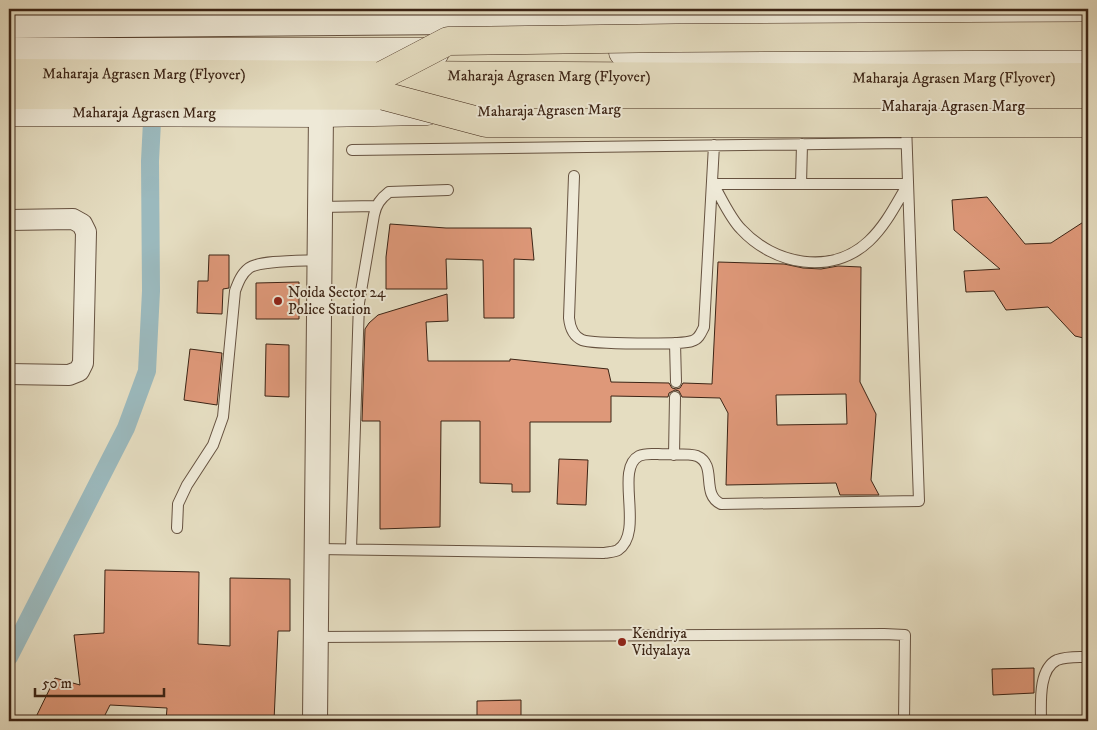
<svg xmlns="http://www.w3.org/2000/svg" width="1097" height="730" viewBox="0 0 1097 730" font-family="'IM FELL DW Pica',serif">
<rect width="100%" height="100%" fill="#e5ddc1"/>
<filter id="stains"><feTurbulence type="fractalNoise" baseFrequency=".004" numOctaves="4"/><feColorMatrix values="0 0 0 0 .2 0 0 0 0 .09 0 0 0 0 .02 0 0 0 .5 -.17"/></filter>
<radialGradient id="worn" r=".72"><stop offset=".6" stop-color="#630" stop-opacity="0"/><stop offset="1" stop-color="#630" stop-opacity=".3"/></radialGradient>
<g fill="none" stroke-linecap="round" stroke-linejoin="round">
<path stroke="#9bb9bd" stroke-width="18" d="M157,15L158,9
M9,657L126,428L147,371L151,291L150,161L153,102"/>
</g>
<path fill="#de9879" stroke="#3c2415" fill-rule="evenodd" d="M987,197L1025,244L1051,243L1088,219V339L1075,336L1048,307L1006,310L994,291L966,292L964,271L1000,269L954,230L952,200Z
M390,224L446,228H531L534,260L514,259V318H484L483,260L446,259L447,289H386V257Z
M209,255H229V288L223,289L222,314L197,313L198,281H208Z
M718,262L784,264L803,268L821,269L838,266L861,267L860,382L876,414L871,480L879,495H840L836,483L726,485L728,413L720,398L682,397L679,391L675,390L669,393L668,397L611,396V422H530V492H512V484L480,483V421H441L440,527L380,529V421H362L365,329L369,323L378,315L447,294L448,321L426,322L428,361H510V359L608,369L611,382L669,383L672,388L676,389L680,388L683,383L712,384ZM846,394L847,424L777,425L776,395Z
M299,282V319H256V283Z
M266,344L289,345V397L265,396Z
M190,349L222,353L217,405L184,400Z
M559,459L588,460L586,505L557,504Z
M105,570L199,572L198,644L230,646V578L290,579V631H278L274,721H166L167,708L110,705L102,721H34L55,678L80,685L74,635L104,633Z
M1034,668V693L993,695L992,669Z
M521,700V721H477V701Z"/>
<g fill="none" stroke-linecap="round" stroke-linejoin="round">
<g stroke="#665240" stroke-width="12">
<path id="service" d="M352,150L906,143
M574,176L569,318C570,328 573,336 582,340C593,344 681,345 692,341C699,339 701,333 704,327L714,145
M713,184C721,197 730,218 741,229C774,265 832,276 869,241C886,225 896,204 908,184
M713,184H908
M801,184L802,144
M320,207L376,206
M675,343L676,382
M674,455L675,397
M177,528L178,504L187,485L213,445L223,417L235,291C238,283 241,274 249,268C260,260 304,261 320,260
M317,549L604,553C608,552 615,552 618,550C645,532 614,469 639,456C645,453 652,454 658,454C668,455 688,453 697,456C718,465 700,494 721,504L919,501L906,124
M351,549L359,303L374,215C376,205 380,199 389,192L448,190
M316,637L884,634L905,635L904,721
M1041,721C1041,704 1038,669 1057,660C1067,656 1078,657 1088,657"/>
</g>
<g stroke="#665240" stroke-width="22">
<path id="minor" d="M9,220L73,219L82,224L86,232L83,363L79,371L69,375L9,374"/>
</g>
<g stroke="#665240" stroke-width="26">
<path id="tertiary" d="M9,26L876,18H1088
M315,721L321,113"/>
</g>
<g stroke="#3c2415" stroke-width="29">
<g id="secondary">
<path d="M9,52H435"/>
<path d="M623,52H1088"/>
<path id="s1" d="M9,112L321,113L427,111"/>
</g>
</g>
<g stroke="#3c2415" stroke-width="29">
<g id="primary">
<path id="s2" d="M9,73L935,78L1088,77"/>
<path d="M9,95L1088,97"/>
</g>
</g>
<use href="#service" stroke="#eee9d7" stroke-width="10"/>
<use href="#minor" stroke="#eee9d7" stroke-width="20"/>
<use href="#tertiary" stroke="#eee9d7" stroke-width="24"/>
<use href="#secondary" stroke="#eee9d7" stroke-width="28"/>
<use href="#primary" stroke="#e5ddc1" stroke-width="28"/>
<g stroke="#3c2415" stroke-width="29" stroke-linecap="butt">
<path id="primary-bridge" d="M383,75L448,41L676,38L1088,36
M384,96L486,123H1088"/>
</g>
<use href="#primary-bridge" stroke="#e5ddc1" stroke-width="28"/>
</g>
<g fill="#8f2418" stroke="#eee9d7" stroke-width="2">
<circle cx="278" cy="301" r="5"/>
<circle cx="622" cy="642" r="5"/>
</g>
<g text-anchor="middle" stroke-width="4" stroke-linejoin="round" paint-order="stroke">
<g font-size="15" fill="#3c2415" stroke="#eee9d7">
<text dy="5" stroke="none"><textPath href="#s2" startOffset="135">Maharaja Agrasen Marg (Flyover)</textPath></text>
<text dy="5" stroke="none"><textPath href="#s2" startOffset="540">Maharaja Agrasen Marg (Flyover)</textPath></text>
<text dy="5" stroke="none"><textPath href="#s2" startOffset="945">Maharaja Agrasen Marg (Flyover)</textPath></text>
<text x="953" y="111">Maharaja Agrasen Marg</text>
<text transform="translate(549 110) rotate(-1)" y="5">Maharaja Agrasen Marg</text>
<text dy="5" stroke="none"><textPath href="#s1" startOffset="135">Maharaja Agrasen Marg</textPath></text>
</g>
<g font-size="15" fill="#3c2415" stroke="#eee9d7" text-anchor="start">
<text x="288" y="297">Noida Sector 24<tspan x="288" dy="17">Police Station</tspan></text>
<text x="632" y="638">Kendriya<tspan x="632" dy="17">Vidyalaya</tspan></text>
</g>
</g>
<rect width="1097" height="730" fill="none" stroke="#e5ddc1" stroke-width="30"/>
<rect x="10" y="10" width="1077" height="710" fill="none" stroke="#3c2415" stroke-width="2.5"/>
<rect x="15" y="15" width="1067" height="700" fill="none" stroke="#3c2415"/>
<path d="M35 688v8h129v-8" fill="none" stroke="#3c2415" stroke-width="2.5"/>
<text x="42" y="688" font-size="15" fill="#3c2415" stroke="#eee9d7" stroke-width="4" paint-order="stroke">50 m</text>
<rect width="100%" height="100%" filter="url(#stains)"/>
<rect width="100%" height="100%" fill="url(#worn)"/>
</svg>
